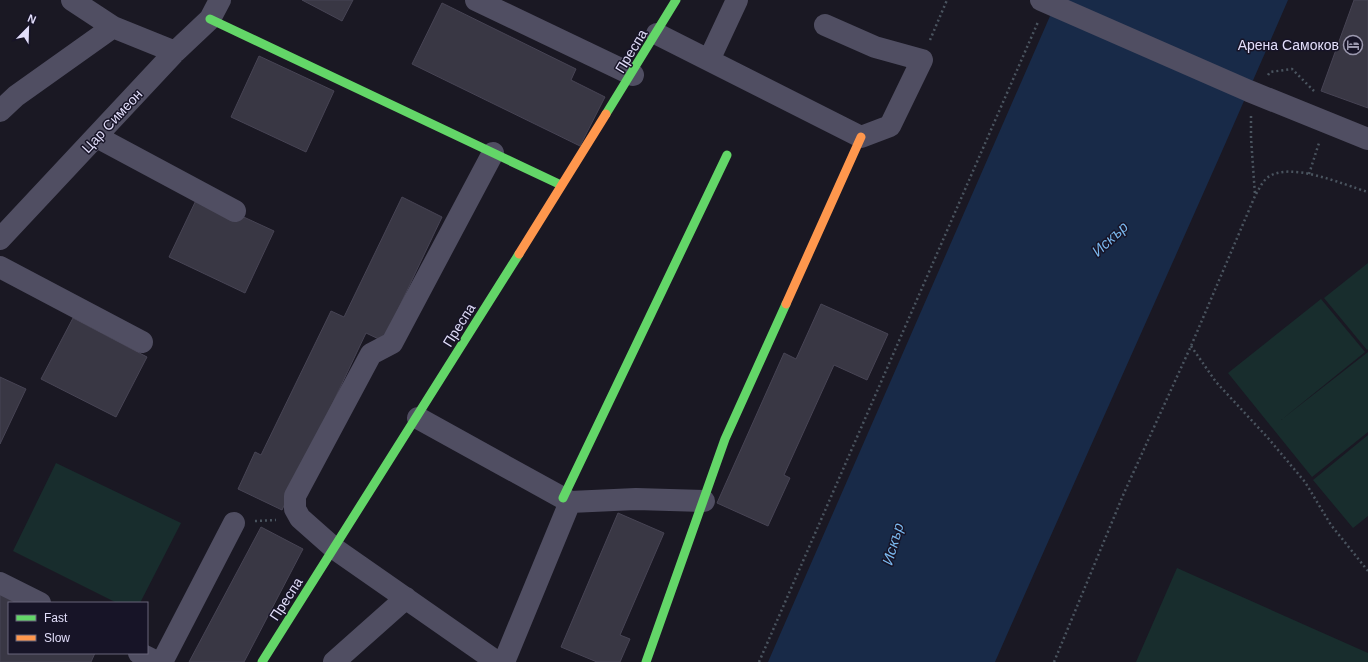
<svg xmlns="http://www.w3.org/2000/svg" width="1368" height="662" viewBox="0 0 1368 662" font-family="Arial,sans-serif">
<rect width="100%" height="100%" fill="#1a1823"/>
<path fill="#182d2d" d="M1368,263V349L1367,350L1324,298Z
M1321,299L1365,352L1281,420L1368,352V432L1312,477L1228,373Z
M1368,435V516L1353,528L1313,480Z
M56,463L181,523L140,603H117L13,551Z
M1177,568L1368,653V662H1136Z"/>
<path fill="#182a48" d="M1057,0H1288C1192,222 1092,441 995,662H768Z"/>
<path fill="#393744" stroke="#474454" d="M302,0H353L342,21Z
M1354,0H1368V108L1321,91Z
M442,3L576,69L571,80L605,97L580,146L412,64Z
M259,56L334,91L306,152L231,117Z
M198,196L274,231L245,293L169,257Z
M402,197L442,217L383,341L366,333L282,510L238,489L255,452L261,455L331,311L344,317Z
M821,304L888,334L867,380L834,365L784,475L790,478L768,526L717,503L784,353L796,359Z
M73,318L147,357L116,417L41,379Z
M0,377L26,389L0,444Z
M618,513L664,533L620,635L630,639L620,662H597L561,647Z
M261,527L303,549L244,662H189Z
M0,590L26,603H9V653H95L91,662H0Z"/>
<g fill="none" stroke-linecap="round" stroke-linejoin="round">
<path stroke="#4a545f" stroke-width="2.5" stroke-dasharray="2 3" stroke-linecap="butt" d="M930,40L947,0
M1268,75L1270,72L1292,69L1314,91
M1251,116V138L1255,195
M1309,174L1319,143
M1191,346L1216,382L1268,438L1305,482L1331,525L1368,571
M255,521L276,520
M759,662L1038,22
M1054,662L1124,493L1191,346L1255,196C1258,191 1262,182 1267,178C1289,160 1344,185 1368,192"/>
<path stroke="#504e62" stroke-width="22" d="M72,0L113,27L175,52
M476,0L633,75
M1041,0L1249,91L1368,139
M657,34L861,137L890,126L922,60L875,47L825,25
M709,60L737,0
M0,111L16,96L113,27
M97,137L235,211
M493,153L392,343L371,354L295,496V509L300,518L335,549L497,662
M0,239L175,52L210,19L220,0
M0,267L142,342
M418,418L570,502L636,499L704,501
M0,583L40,603
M139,653L157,662
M162,662L234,523
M334,662L406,598
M504,662L570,502"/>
<path stroke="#63d668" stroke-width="9" d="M210,19L561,185
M606,114L676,0
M563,498L727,155
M262,662L519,254
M646,662L725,439L786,304"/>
<path stroke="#ff974d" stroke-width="9" d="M519,254L606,114
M786,304L861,137"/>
</g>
<defs>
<g id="hotel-ring" transform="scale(1)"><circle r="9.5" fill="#171427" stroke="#9c99af" stroke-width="1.5"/><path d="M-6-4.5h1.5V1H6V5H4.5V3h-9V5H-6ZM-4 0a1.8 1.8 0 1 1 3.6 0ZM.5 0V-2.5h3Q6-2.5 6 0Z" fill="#9c99af"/></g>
</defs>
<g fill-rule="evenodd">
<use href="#hotel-ring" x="1353" y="45"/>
</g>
<g text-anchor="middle" stroke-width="3" stroke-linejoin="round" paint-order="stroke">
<g font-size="14" fill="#e2defa" stroke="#171427" text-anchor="end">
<text x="1339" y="50">Арена Самоков</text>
</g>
<g font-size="14" fill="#e2defa" stroke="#171427">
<text transform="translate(631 51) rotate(-59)" y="5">Преспа</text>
<text transform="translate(112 121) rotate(-47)" y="5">Цар Симеон</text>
<text transform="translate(459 325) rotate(-58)" y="5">Преспа</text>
<text transform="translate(286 599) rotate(-57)" y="5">Преспа</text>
</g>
<g font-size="15" font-style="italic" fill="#7ab7ed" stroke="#171427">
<text transform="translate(1110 239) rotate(-43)" y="5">Искър</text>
<text transform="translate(893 544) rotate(-74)" y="5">Искър</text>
</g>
</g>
<rect x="8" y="602" width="140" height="52" fill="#171427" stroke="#68657b"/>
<rect x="16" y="615" width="20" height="6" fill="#63d668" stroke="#68657b"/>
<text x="44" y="622" font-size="12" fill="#e2defa">Fast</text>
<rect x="16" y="635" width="20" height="6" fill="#ff974d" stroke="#68657b"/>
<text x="44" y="642" font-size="12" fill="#e2defa">Slow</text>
<g transform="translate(28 28) rotate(23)" stroke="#171427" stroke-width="3" paint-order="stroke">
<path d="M0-3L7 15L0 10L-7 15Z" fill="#e2defa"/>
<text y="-6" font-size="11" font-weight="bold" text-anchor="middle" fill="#e2defa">N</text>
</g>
</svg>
